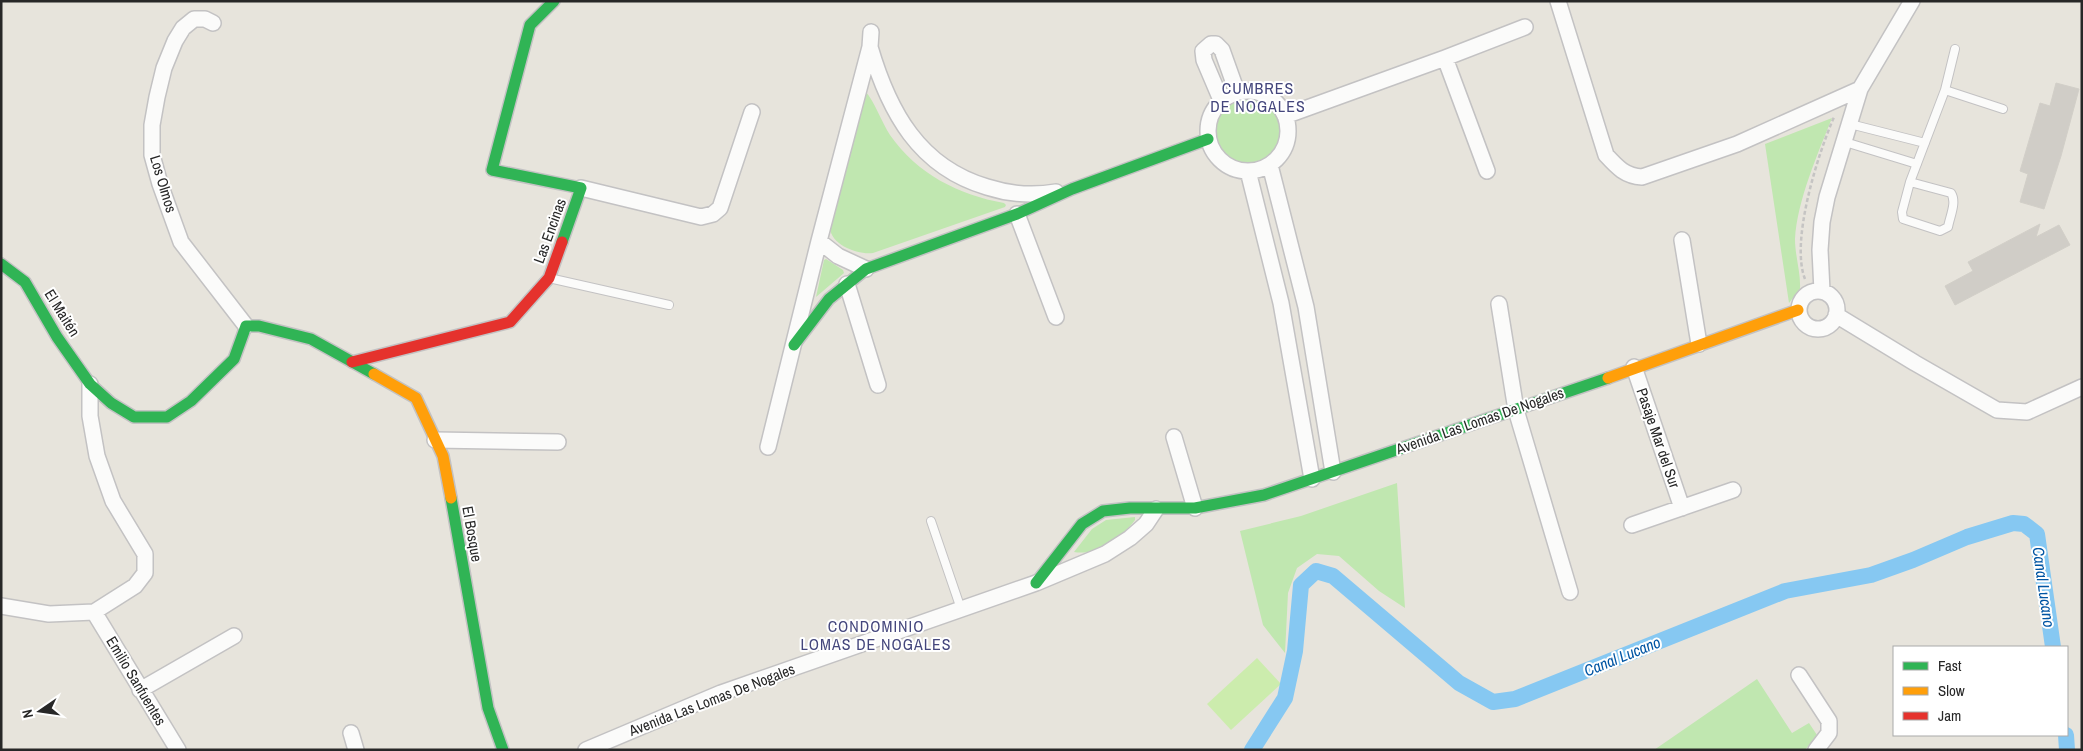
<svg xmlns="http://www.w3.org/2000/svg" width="2083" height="751" viewBox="0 0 2083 751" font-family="'Archivo Narrow',sans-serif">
<rect width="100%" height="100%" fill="#e7e4dc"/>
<path fill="#c0e7b0" d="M865,91C874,100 882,123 890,135C917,174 959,195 1004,203L1006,205L1005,207L873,253C858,255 831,245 830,228Z
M1214 131a33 33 0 1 1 66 0a33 33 0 1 1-66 0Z
M1832,118C1818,153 1797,201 1795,239C1795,256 1801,273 1800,289L1789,303L1765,144Z
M826,259L843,270L844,273L816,297L824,260Z
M1397,483L1405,608L1379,591L1339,556L1317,554L1297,568L1288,593L1285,653L1263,625L1240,531L1301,516Z
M1135,517V520C1122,538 1097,556 1074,552L1092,529L1106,520Z
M1757,679L1792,733L1809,723L1817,735L1805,750H1654Z"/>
<path fill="#ccecad" d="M1257,658L1281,684L1231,730L1207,704Z"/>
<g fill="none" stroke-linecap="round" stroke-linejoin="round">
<path stroke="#86c8f2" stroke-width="16" d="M2066,735L2067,750
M1252,750L1285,698L1295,651L1301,585L1316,571L1333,576L1459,683L1493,702L1515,699L1785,591L1871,575L1913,560L1967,537L2013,523L2024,524L2037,534L2053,647"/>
</g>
<path fill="#d0cdc7" stroke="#d2cfc8" d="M2056,83L2079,89L2061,156L2044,209L2020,202L2028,174L2020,171L2040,103L2050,106Z
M2040,224L2036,237L2059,225L2070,245L1955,305L1945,286L1973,271L1968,262Z"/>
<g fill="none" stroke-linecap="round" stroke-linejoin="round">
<g stroke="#c3c2c3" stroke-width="10">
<path id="lane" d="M1945,90L2003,109
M1850,124L1925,143
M1845,142L1917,164
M1910,182L1951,193C1957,202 1950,216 1948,227L1940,231L1903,219L1902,212Z
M1910,182L1945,90L1955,49
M549,278L669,305
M931,521L961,609"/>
</g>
<g stroke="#c3c2c3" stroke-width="18">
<path id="street" d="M1558,1L1606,155C1617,167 1625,176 1642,177L1737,144L1860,89
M213,23L205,19H194L183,28L175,41L164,68L157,97L152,125V155L160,184L181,242L246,326
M870,47C889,112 919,167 987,187C1009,194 1033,196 1056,192
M1445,58L1487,171
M1208 131a40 40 0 1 1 80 0a40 40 0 1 1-80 0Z
M1221,100L1204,60L1203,51L1211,44H1216L1222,50L1237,92
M1285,116L1445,58L1525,27
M1270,165L1306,307L1333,472
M1248,171L1281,303L1312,479
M581,188L701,217L713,214L720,208L752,112
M1017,214L1056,317
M1682,240L1699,344
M819,241L838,256L866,269
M847,284L878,385
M1799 310a19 19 0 1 1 38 0a19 19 0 1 1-38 0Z
M1822,291L1820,250L1822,222L1827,197L1860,89L1912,1
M1499,304L1516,410L1570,592
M1836,315L1915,363L1997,410L2027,412L2082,387
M1634,367L1682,508
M1174,437L1195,508
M435,440L558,442
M768,447L819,241L870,47L871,32
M1632,525L1733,490
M1,606L49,614L94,612L135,586L145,573V554L113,501L97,456L90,416V384
M94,612L178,750
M1799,675L1829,721V733L1816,750
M140,690L234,636
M351,733L356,750
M586,750L721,693L1036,583L1105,554L1130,538L1146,524L1156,509"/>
</g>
<g stroke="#c3c2c3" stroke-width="14">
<path id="fast" d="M554,1L530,25L492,170L581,188L562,242
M1,264L25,282L57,337L90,384L111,403L134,417H167L191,401L234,359L246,326H259L311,339L374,374
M794,345L829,299L866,269L1017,214L1072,189L1208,139
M451,498L488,708L503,750
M1036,583L1082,524L1103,511L1130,508H1195L1264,495L1608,378"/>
</g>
<g stroke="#c3c2c3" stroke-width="14">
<path id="slow" d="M374,374L416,398L443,456L451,498
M1608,378L1798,310"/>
</g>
<g stroke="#c3c2c3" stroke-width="14">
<path id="jam" d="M352,362L510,322L549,278L562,242"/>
</g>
<path stroke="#c5c4c3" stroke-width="2.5" stroke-dasharray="4 2.5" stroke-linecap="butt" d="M1805,279C1790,241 1818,154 1834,117"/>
<use href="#lane" stroke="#fbfbfa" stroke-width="8"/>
<use href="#street" stroke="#fbfbfa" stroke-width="15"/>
<use href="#fast" stroke="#30b455" stroke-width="11"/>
<use href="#slow" stroke="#ff9f0a" stroke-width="11"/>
<use href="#jam" stroke="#e5322d" stroke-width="11"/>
</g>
<g text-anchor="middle" stroke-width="4" stroke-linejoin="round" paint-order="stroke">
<g font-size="15" fill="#272727" stroke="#fff">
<text transform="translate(163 184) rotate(73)" y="5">Los Olmos</text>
<text transform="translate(550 231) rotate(-70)" y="5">Las Encinas</text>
<text transform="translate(62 313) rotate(58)" y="5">El Maitén</text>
<text transform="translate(1480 421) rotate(-19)" y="5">Avenida Las Lomas De Nogales</text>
<text transform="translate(1658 438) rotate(71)" y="5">Pasaje Mar del Sur</text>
<text transform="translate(472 534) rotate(80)" y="5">El Bosque</text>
<text transform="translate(136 681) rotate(59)" y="5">Emilio Sanfuentes</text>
<text transform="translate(712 700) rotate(-21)" y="5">Avenida Las Lomas De Nogales</text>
</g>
<g font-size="16" letter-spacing="1" fill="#44467c" stroke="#fff">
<text x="1258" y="94">CUMBRES<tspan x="1258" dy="18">DE NOGALES</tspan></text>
<text x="876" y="632">CONDOMINIO<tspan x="876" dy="18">LOMAS DE NOGALES</tspan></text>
</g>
<g font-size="16" font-style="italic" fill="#0055a3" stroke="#fff">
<text transform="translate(2044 587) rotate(82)" y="6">Canal Lucano</text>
<text transform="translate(1622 656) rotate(-22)" y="6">Canal Lucano</text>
</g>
</g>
<rect width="2083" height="751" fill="none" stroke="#272727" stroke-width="5"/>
<rect x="1893" y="646" width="175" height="90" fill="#ffffff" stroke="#a9a9a9"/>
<rect x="1903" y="662" width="25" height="8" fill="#30b455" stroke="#a9a9a9"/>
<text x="1938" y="671" font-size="15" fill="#272727">Fast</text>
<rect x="1903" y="687" width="25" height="8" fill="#ff9f0a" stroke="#a9a9a9"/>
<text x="1938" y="696" font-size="15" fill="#272727">Slow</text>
<rect x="1903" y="712" width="25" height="8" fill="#e5322d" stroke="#a9a9a9"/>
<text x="1938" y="721" font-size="15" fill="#272727">Jam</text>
<g transform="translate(40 711) rotate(257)" stroke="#ffffff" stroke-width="4" paint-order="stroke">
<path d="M0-4L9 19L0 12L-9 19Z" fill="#272727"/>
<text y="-8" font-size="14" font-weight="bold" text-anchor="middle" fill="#272727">N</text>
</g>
</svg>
